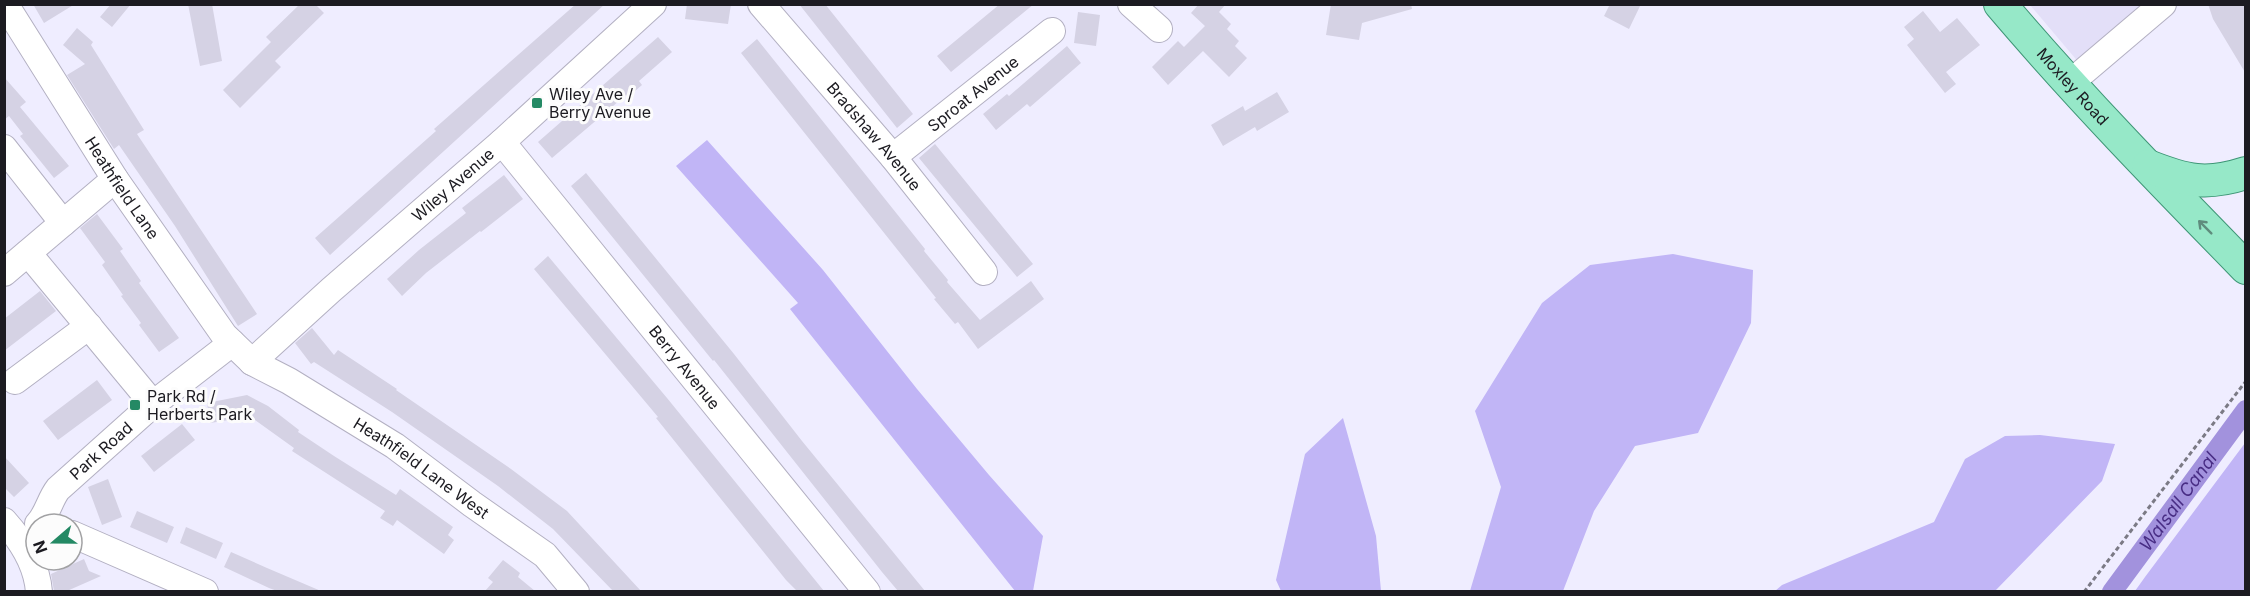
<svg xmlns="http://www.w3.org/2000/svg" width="2250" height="596" viewBox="0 0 2250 596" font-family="Inter,sans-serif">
<rect width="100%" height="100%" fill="#efedff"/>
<path fill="#e3dff8" d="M2030,5H2148L2080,64Z"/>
<path fill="#c1b5f6" d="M707,140L823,270L917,389L989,475L1043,536L1033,591H1015L790,309L798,303L676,166Z
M1673,254L1753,270L1751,323L1698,433L1635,446L1594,511L1563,591H1470L1501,487L1475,411L1542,303L1590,265Z
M1343,418L1376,536L1381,591H1281L1276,580L1305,454Z
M2040,435L2115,444L2102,481L1995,591H1775L1782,585L1934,522L1965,459L2005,436Z
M2245,443V591H2135L2145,577Z"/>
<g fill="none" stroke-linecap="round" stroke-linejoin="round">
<path stroke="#a292dd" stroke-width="20" id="s1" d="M2112,592L2246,410"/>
</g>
<path fill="#d5d2e4" d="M33,4H75L44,23Z
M111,4H131L112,27L100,17Z
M188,4H212L222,61L200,66Z
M300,4H315L324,13L275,61L281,67L240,108L223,90L271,42L266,37Z
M576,4H605L330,255L315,238L436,131L434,129Z
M687,4H731L728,24L685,19Z
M799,4H825L913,114L897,128Z
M1000,4H1034L951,72L937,56Z
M1199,4H1226L1219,12L1231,24L1227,29L1239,41L1235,46L1247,58L1229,77L1203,51L1168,85L1152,67L1178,41L1184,47L1205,26L1191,13Z
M1331,4H1411L1412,9L1362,23L1359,40L1326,35Z
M1610,4H1641L1629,29L1604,16Z
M2208,4H2246V74L2213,19Z
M1923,11L1940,32L1957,18L1980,45L1946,72L1956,84L1945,93L1907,45L1914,39L1904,27Z
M1078,12L1100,15L1096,46L1074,43Z
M77,28L93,42L91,45L144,130L137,134L257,314L238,326L175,226L119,145L114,149L67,75L85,64L63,45Z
M658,37L672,52L639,81L642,85L628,97L626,95L552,158L538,142Z
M757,39L925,249L924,251L948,280L947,282L980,320L1031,281L1044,299L978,349L958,322L955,324L934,299L936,298L912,268L741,53Z
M1067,46L1081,63L1030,107L1027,104L996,130L983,114L1007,94L1009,96Z
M4,77L26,102L20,107L69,166L54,178L20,136L23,134L9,116L4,120Z
M1277,92L1289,112L1257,131L1255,127L1223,146L1211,125L1243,106L1245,111Z
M935,144L1033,264L1017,277L919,158Z
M586,173L734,354L802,441L925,591H898L882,572L714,360L713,361L571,186Z
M504,175L523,199L481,232L480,231L426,273L402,296L387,279L419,250L466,213L462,208Z
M97,214L123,249L120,251L141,281L139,283L179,338L159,352L139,325L141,323L121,296L123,295L102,265L105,262L80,228Z
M548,256L667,398L824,591H797L786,580L656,418L658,417L534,269Z
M40,291L56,311L4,351V319Z
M312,328L334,355L338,350L397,389L396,390L511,469L567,511L641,591H613L553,529L498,486L392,412L314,362L311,364L295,343Z
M97,380L112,400L58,440L43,421Z
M247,395L268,406L299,430L298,432L334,456L396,495L400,489L453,527L448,535L454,540L444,554L397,520L393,526L380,518L385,511L292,451L294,448L255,420L248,417L210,423L207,403Z
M182,424L195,440L154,472L141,456Z
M4,456L29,483L14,497L4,487Z
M108,479L122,517L102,525L88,487Z
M137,511L174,527L167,543L130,527Z
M186,527L223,543L216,559L180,543Z
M231,552L267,568L321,591H277L269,588L224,567Z
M84,559L89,571L101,576L67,591H54L51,574Z
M503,560L520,573L518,577L535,591H485L493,582L488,578Z"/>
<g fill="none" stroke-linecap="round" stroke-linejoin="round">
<g stroke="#b3b0c2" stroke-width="28">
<g id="minor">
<path id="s2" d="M5,4L115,179L224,335L252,362L289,381L395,446L472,504L545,555L576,592"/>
<path id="s3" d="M761,4L893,157L984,272"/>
<path d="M1131,4L1159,29"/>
<path d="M2070,83L2163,4"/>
<path id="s4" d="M502,142L867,592"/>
<path d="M4,148L63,223"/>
<path id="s5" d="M893,157L1052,31"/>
<path d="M28,253L153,404"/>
<path d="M4,273L115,179"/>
<path id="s6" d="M252,362L331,290L502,142L653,4"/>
<path d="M15,381L89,326"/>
<path d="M4,521C22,541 37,564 39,592"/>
<path id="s7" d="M38,524C47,515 50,499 58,489L153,404L232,343"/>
<path d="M72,534L205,592"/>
</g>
</g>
<g stroke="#3e9676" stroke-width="34">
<g id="major">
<path id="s8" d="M2000,4C2078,96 2162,182 2246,268"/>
<path d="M2148,166C2186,181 2206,186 2246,173"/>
</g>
</g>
<path stroke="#7b7a85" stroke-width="3" stroke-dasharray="4.5 3" stroke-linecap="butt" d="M2084,592L2246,381"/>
<use href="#minor" stroke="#fff" stroke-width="26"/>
<use href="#major" stroke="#96e8c8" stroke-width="32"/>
</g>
<defs><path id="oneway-shaft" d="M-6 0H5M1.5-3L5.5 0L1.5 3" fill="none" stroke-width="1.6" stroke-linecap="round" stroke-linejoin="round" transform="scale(1.5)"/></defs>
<use stroke="#5f8c7d" href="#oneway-shaft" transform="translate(2205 227) rotate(-135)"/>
<g fill="#248964" stroke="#fcfcfc" stroke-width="2">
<rect x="531" y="97" width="12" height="12" rx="3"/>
<rect x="129" y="399" width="12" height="12" rx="3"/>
</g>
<g text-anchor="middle" stroke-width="6" stroke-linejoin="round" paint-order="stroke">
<g font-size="16" fill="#1c1b21" stroke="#fcfcfc">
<text dy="6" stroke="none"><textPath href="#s8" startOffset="110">Moxley Road</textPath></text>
<text dy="6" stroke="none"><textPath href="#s5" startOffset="102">Sproat Avenue</textPath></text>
<text dy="6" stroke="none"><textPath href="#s3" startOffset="174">Bradshaw Avenue</textPath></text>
<text dy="6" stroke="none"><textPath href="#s6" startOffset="268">Wiley Avenue</textPath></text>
<text dy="6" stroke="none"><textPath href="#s2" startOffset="218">Heathfield Lane</textPath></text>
<text dy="6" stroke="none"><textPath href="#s4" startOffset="290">Berry Avenue</textPath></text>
<text dy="6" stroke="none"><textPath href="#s7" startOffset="98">Park Road</textPath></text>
<text dy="6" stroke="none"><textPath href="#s2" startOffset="636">Heathfield Lane West</textPath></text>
</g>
<g font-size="16" fill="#1c1b21" stroke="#fcfcfc" text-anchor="start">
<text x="549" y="100">Wiley Ave /<tspan x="549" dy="18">Berry Avenue</tspan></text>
<text x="147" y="402">Park Rd /<tspan x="147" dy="18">Herberts Park</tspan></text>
</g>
<g font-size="18" font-style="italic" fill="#482d84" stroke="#fcfcfc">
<text dy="6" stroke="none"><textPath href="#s1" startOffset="112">Walsall Canal</textPath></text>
</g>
</g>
<rect width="2250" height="596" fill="none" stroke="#1c1b21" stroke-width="12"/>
<g transform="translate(54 542) rotate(250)"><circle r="28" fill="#fcfcfc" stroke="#a2a2a4" stroke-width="1.5"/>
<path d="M0-4.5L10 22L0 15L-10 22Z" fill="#248964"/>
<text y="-9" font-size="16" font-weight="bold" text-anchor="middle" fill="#1c1b21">N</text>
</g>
</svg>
